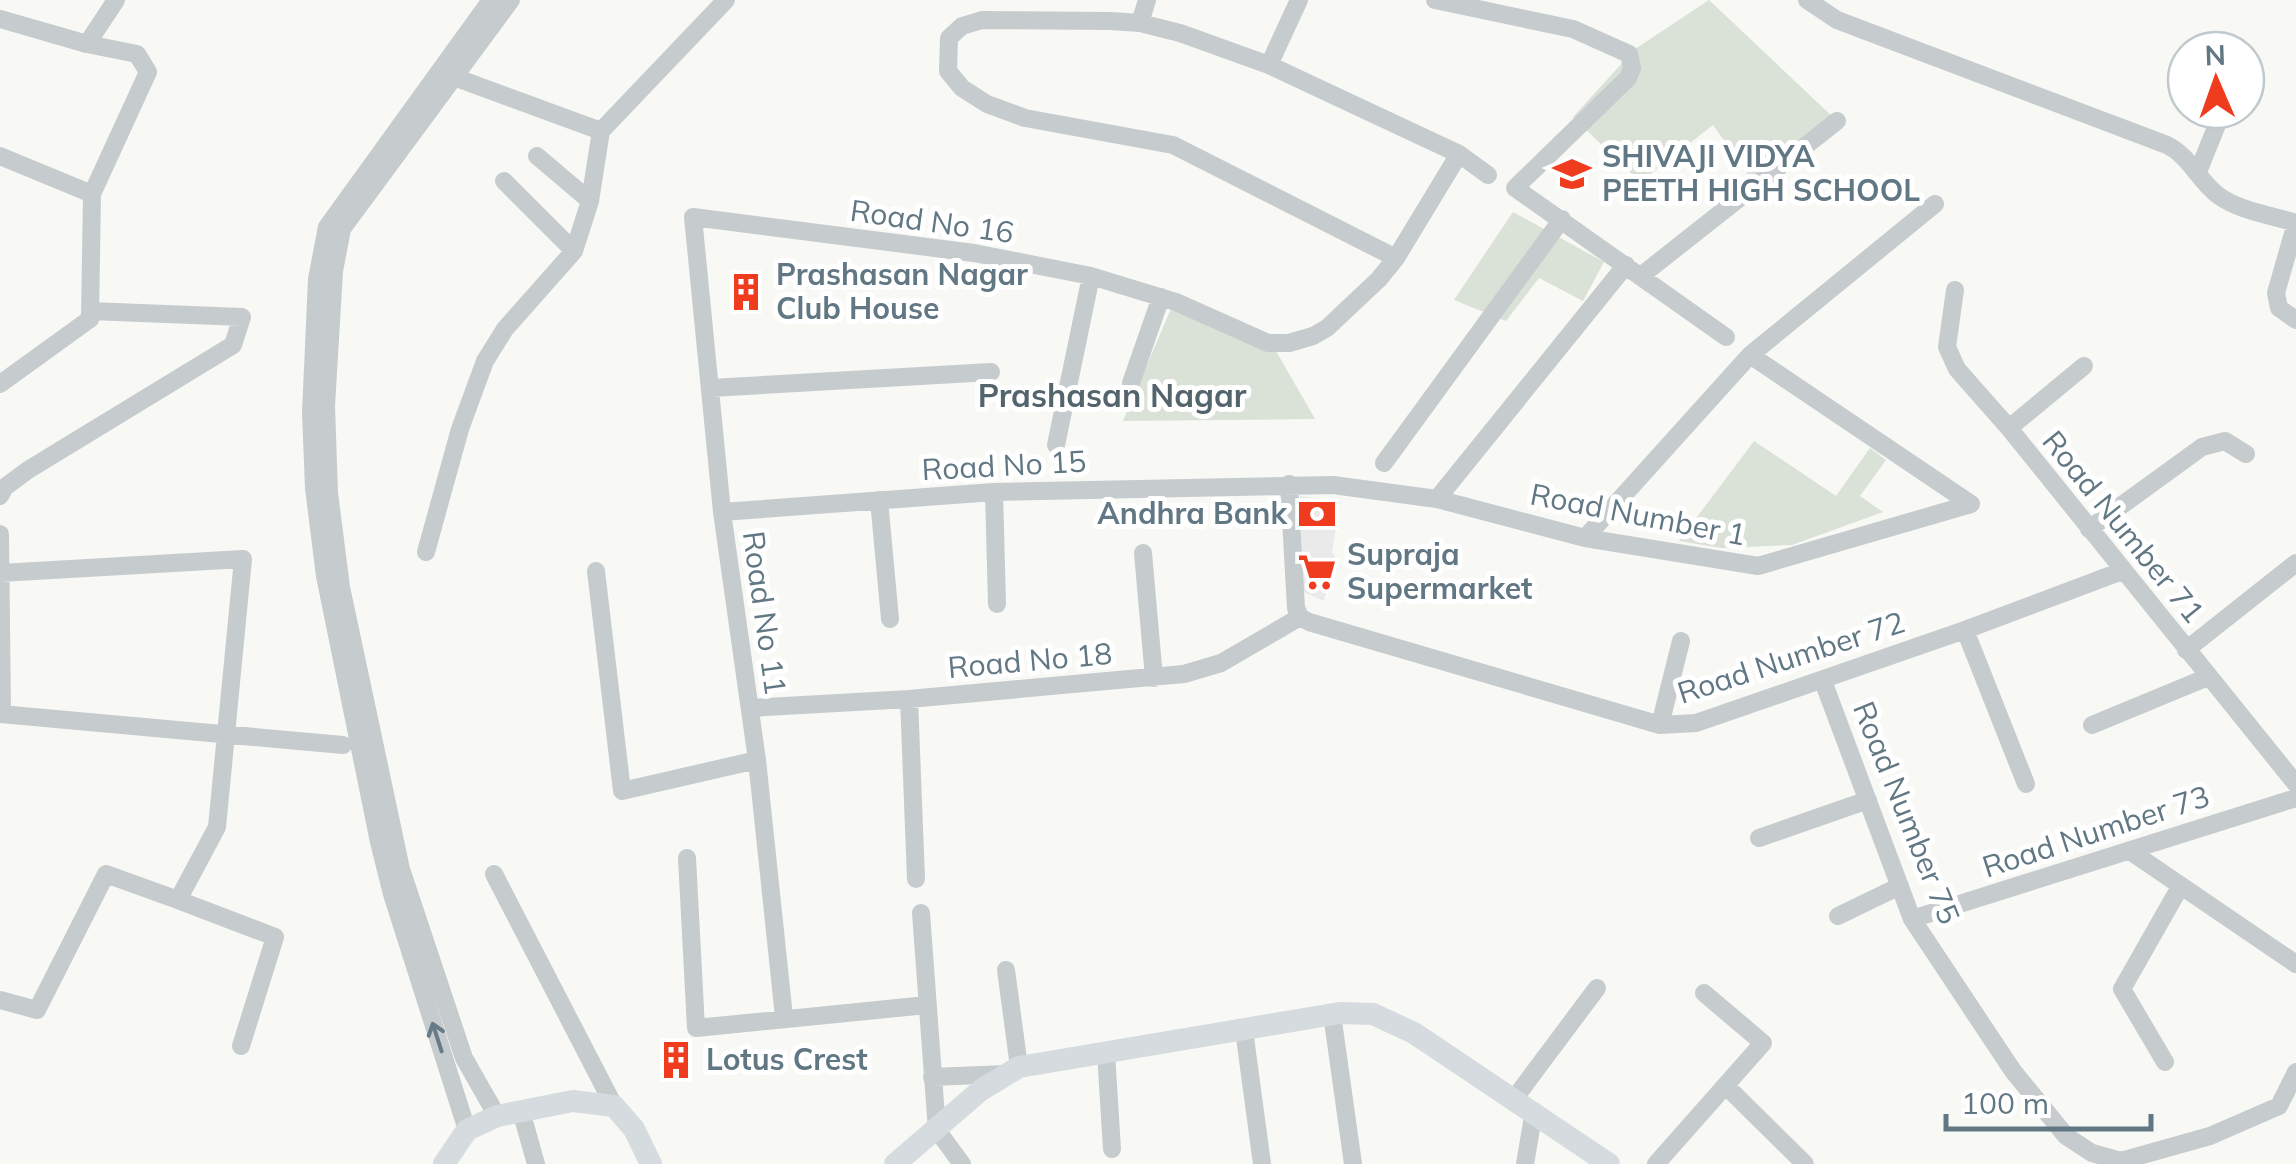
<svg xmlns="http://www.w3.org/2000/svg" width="2296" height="1164" viewBox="0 0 2296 1164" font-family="Mulish,sans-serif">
<rect width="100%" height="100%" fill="#f8f8f5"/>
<path fill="#e9eae9" d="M1300,496L1340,501L1332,553L1335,556L1324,601L1303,592Z"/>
<path fill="#dae1d6" d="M1709,0L1835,119L1755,184L1713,125L1640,182L1573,117L1635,49Z
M1513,212L1604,262L1583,301L1539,278L1506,321L1454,300Z
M1176,297L1268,337L1315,419L1123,421Z
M1754,441L1836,496L1870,448L1886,460L1860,496L1883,512L1792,545L1721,548L1679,541Z"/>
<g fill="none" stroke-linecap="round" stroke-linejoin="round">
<path stroke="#c6cbce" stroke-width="18" d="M1435,0L1573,29L1629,54L1632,68L1628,78L1515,188L1726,337
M1807,0L1837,20L2167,145C2191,157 2198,181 2219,196C2240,211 2271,215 2296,223
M0,19L87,44L137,54L148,72L92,194L90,319L0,384
M1140,23L1147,0
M87,44L116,0
M1269,65L1299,0
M601,131L726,0
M0,156L92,194
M537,156L590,201
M2198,172L2223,110
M504,181L574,251
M2296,223L2276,293L2279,308L2296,320
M1396,258L1173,145L1025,118L987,104L962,88L948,71L949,38L962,26L982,20L1110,21L1140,23L1180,33L1269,65L1459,154L1488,175
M1642,275L1837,121
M1955,290L1947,347L1957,369L2009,428L2296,784
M1750,355L1971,504
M1131,383L1161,297
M711,388L991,372
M2009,428L2084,366
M1056,445L1091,276
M1384,463L1562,219
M1289,484L1296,608L1300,617
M994,492L997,604
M0,496L5,487L28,470L233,345L242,317L90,311
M1437,499L1626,265
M879,500L890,619
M722,512L994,492L1333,485L1437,499L1585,538L1758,566L1971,504
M2089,529L2202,447L2225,441L2246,454
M0,534L2,714
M1585,538L1750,355L1935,204
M426,552L460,429L485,361L505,329L574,251L590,201L601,131L443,73
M1143,553L1154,678
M596,571L622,791L757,760
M0,573L243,559L217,827L178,900L275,937L241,1046
M1300,617L1309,622L1660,725L1696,723L1965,630L2122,571
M1965,630L2026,784
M2186,650L2296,563
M1823,681L1912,919L2013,1071L2066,1136L2092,1153L2121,1161L2210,1136L2279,1106L2296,1072
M909,699L916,879
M750,708L909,699L1184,674L1221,663L1300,617
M0,714L343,745
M1660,725L1681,641
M2092,725L2208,677
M1759,838L1868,800
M2130,851L2296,964
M687,858L696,1028L927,1005
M494,874L614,1106
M921,913L937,1130L962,1164
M1838,916L1900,886
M1912,919L2296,798
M1006,970L1019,1067
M0,1000L37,1010L106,874L178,900
M1332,1014L1353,1164
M784,1017L757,760L722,512L693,217L974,253L1091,276L1176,302L1268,343H1289L1313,336L1327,328L1379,279L1396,258L1459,154
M1244,1030L1262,1164
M1106,1053L1112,1149
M2165,1062L2122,989L2180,887
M932,1077L1007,1074
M1726,1086L1805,1164
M1514,1099L1597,988
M521,1111L536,1164
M497,1116L464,1058L401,869L341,587L329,493L326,406L334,271L342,229L511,0
M467,1130L392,894L379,842L325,576L314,488L311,413L317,279L327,227L491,0
M1525,1164L1534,1111
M1656,1164L1763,1043L1704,993"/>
<path stroke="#d5dbde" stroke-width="22" d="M444,1164L467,1130L497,1116L573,1101L614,1106L634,1129L651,1164
M895,1164L981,1090L1019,1067L1340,1013L1373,1014L1414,1033L1609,1164"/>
</g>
<defs><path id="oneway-shaft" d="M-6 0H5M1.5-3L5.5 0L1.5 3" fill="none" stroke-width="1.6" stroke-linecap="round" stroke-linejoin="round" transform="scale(2.5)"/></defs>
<use stroke="#667b87" href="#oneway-shaft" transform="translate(437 1037) rotate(-108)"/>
<defs>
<g id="university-bare" transform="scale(3)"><path d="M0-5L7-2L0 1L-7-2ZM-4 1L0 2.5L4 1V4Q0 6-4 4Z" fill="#ef3b1e" stroke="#fff" stroke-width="2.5" paint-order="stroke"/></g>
<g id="building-bare" transform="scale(3)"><path d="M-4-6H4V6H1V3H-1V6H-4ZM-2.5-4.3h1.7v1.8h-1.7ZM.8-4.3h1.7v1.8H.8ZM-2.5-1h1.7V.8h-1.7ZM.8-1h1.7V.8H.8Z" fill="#ef3b1e" stroke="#fff" stroke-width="2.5" paint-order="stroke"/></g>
<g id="bank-bare" transform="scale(3)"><path d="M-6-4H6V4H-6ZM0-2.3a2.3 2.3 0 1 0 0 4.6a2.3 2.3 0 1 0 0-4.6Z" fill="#ef3b1e" stroke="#fff" stroke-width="2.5" paint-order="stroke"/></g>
<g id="supermarket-bare" transform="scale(3)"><path d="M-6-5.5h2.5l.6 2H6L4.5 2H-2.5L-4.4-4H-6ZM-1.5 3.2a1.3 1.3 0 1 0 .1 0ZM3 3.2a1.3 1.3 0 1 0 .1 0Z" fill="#ef3b1e" stroke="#fff" stroke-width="2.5" paint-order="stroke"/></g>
</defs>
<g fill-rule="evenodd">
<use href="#university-bare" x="1572" y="174"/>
<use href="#building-bare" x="746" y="292"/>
<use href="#bank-bare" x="1317" y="514"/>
<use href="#supermarket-bare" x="1317" y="572"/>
<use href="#building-bare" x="676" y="1060"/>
</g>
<g text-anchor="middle" stroke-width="10" stroke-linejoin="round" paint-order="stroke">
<g font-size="30" font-weight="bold" fill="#617783" stroke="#fff" text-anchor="start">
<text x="1602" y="167">SHIVAJI VIDYA<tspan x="1602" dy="34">PEETH HIGH SCHOOL</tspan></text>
<text x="776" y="285">Prashasan Nagar<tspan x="776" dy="34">Club House</tspan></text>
<text x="1287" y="524" text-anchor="end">Andhra Bank</text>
<text x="1347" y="565">Supraja<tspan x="1347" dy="34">Supermarket</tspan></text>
<text x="706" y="1070">Lotus Crest</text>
</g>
<g font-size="30" fill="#617783" stroke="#fff">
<text transform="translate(932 222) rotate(8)" y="10">Road No 16</text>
<text transform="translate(1004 466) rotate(-3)" y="10">Road No 15</text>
<text transform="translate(1638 515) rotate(11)" y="10">Road Number 1</text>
<text transform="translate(2123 527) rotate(51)" y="10">Road Number 71</text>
<text transform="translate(764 613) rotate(82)" y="10">Road No 11</text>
<text transform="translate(1791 658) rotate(-18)" y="10">Road Number 72</text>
<text transform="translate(1030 661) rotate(-5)" y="10">Road No 18</text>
<text transform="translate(1906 813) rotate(68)" y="10">Road Number 75</text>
<text transform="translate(2096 832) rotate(-18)" y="10">Road Number 73</text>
</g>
<g font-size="32" font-weight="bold" fill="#54646d" stroke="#fff">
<text x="1112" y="407">Prashasan Nagar</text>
</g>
</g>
<g transform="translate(2216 80) rotate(358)"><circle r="48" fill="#ffffff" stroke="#c0c9cd" stroke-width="2.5"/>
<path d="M0-8L18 38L0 25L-18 38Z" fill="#ef3b1e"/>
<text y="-15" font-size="28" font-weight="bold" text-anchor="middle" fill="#617783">N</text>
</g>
<path d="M1946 1114v15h205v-15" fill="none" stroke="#617783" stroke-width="5"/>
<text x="1961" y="1114" font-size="30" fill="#617783" stroke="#ffffff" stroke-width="8" paint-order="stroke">100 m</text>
</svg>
